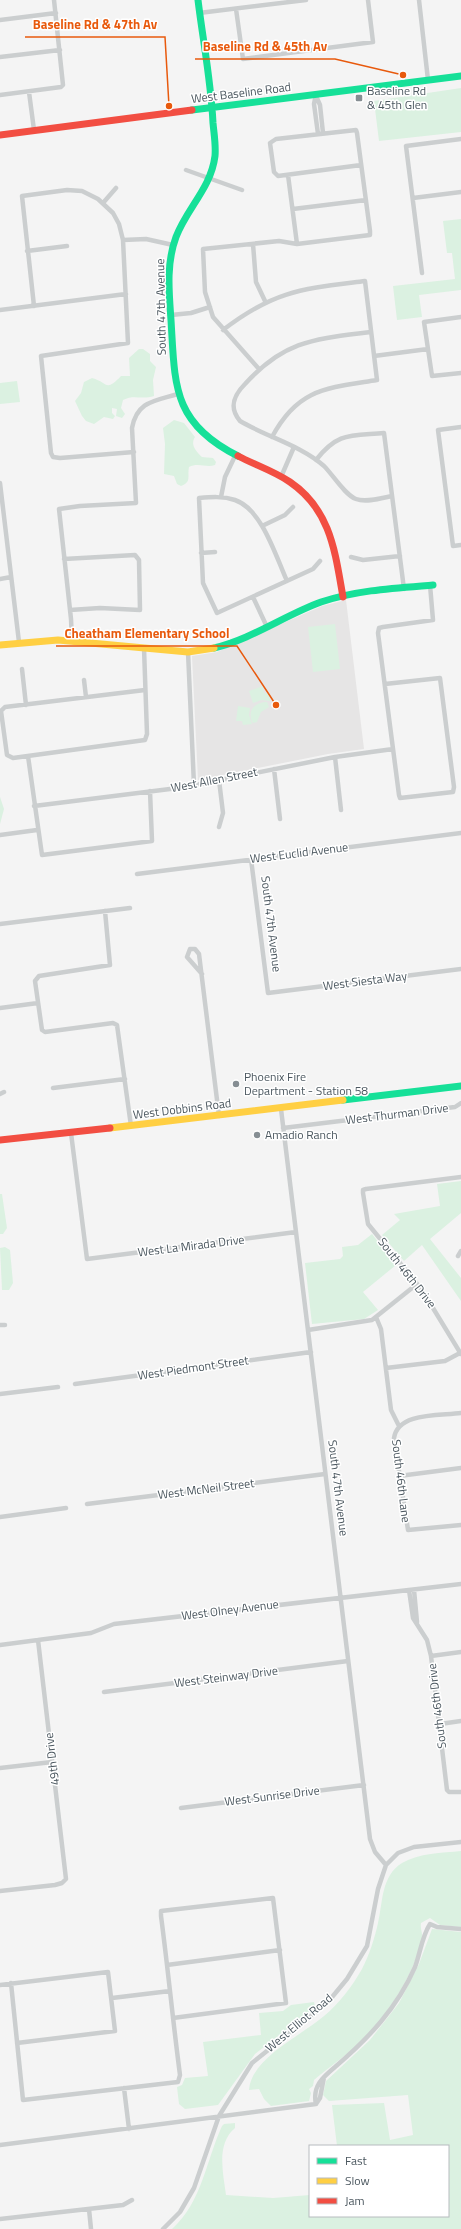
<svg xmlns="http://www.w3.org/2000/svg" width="461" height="2229" viewBox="0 0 461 2229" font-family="'Titillium Web',sans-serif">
<rect width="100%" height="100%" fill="#f4f4f4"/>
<path fill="#e6e5e5" d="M346,600L364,749L328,754L198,780L192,656L217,652L322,606Z"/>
<path fill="#dbf1e1" d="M461,88V132L379,141L374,101Z
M461,219V290L419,295L422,317L397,320L393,286L455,279L452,253H447L443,221Z
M139,349H143L150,354V361L156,367L153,380L154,396C141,400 134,394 123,400L121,408L125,414L122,418L116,416L117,409L112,408V413L115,416L113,419L104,417L94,424L86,421L82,416L75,401L81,393L84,382L92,378C108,382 105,393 121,376H130L129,358Z
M17,381L20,402L0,404V383Z
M174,420L184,423L195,437C190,445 196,451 202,457L213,458L216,462L215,465C206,468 198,462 189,467C187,476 192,482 181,486L177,484L174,476L164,474L165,444L163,428Z
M335,624L340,669L313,672L308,627Z
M263,686L264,693H269L270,701L261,700L253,703L249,691Z
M267,702L269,707L261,712L257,722L253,723C246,711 255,702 267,702Z
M238,706L250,708L249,715L252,724L243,725L242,721H236Z
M0,797L4,809L0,824Z
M461,1181V1213L430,1239L461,1278V1301L422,1245L404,1261L382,1235L400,1220L394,1214L440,1206L437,1184Z
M0,1194H2L7,1228L3,1234H0Z
M372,1234L396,1265L363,1292L378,1310L364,1319L312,1324L305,1263L340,1259L343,1256L342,1247L358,1245Z
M5,1247L10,1250L13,1283L9,1290H2L0,1248Z
M461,1851V1927L440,1925L430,1918L421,1923C420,1929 423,1934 422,1938C414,1974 391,2010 366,2036C351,2053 331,2065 314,2080L313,2086L309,2089L311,2093L309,2101L271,2106L264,2099L259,2089L249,2090C251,2058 301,2036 324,2016C339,2004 353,1985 362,1969C369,1956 375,1937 378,1923C383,1902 381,1876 402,1863C419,1853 442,1853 461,1851Z
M432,1929L461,1932V2229H172C202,2202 206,2161 222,2126L224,2124L235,2123V2128C216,2144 223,2172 226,2195L273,2198L310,2195V2216H448V2146H337L332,2105L384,2103L390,2140L413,2135L408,2095L329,2101L323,2095L326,2081L370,2040L399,2003L419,1964Z
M314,2002L315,2007L255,2054L218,2105L185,2109L179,2104L177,2087L182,2085L185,2078L208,2076L203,2042L261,2035L259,2013L283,2011L291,2005Z"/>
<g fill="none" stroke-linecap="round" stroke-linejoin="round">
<path stroke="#cbcecf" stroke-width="4.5" d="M419,0L428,80
M236,9L243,59L373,42L368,0
M199,13L306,0
M0,20L56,13
M0,57L60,50
M29,92L34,130
M316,94L314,104L318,134
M0,95L61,87L63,85L54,0
M316,96L320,105L323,133
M186,170L242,190
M288,175L297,244
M413,198L461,192
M103,203L116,188
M293,209L366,200
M123,240L146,239L173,245
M253,244L256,282L265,301
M27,251L67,246
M422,273L406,146L461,139
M34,306L22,196L67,190L82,191L98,199L113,213L119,224L123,240L128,343L41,356L51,453L53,457L60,458L134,452
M0,310L126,294
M171,315L191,313L210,307
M461,317L424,322L432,376L461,373
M223,330C275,290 302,289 365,281L377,380C327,388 298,388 272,437
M371,332C315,339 285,340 245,384C233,396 229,408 240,421C267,437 300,445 324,466C333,475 345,495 356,499C366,503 382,498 392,496
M374,356L428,349
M259,369L213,317L205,292L203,249L279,241L297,244L370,235V231L357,133L356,130L276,139L270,143L274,172L278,176L361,165
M461,427L438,430L453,546L461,545
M316,460C338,432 350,436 384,433L404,589
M281,477L294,447
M0,483L19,642
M221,497L225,477L235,456
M262,526L285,515L293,507
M201,553L215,552
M351,557L363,560L400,556
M64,559L135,555L139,560L140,610L100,608L70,610
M0,579L11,577
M287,581C276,557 262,509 235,500C223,496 211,497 199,498L203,583L217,613L313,569L320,561
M253,597L267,627
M72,641L71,619L59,509L80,506L136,503L132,428C137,401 155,401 178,394
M144,648L147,734L145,740L13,758L7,755L1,711L5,707L145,690
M188,652L194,785
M22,669L26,705
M84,680L86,697
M385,684L440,678L454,787L453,792L400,798L399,795C392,741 385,687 378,633L379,628L383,627L433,620L430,585
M28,756L42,855L152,841L150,791
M335,757L341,810
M274,769L280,819
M34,806L186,787L335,757L393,749
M219,827L223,813L219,780
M0,835L37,830
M251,859L268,993L461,969
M137,874L461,833
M105,911L110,965L39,976L35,981L42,1030L45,1032L113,1023L117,1025L131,1126
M0,924L130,908
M202,974L187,957L190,949H195L199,954L219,1116
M0,1008L38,1003
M53,1088L125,1079
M0,1094L4,1092
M281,1109L370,1839L375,1852L386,1865
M283,1128L455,1107L461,1103
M71,1133L87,1259L296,1232
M461,1177L366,1189L363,1190V1193L368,1224L422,1290L461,1354
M458,1256L461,1251
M376,1317L381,1329L391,1410L399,1426
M0,1325H5
M308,1330L372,1320L417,1284
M386,1368L445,1361L460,1353
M75,1384L311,1352
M0,1394L58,1387
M461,1413C440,1416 398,1412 394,1438L408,1530L461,1525
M399,1476L461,1468
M87,1504L325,1474
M0,1517L66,1508
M409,1590L413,1618L427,1640L431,1656L447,1790L449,1792H461
M414,1590L417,1622
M0,1645L91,1633L114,1624L461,1584
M431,1656L461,1652
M104,1692L348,1661
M440,1724L461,1721
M0,1768L52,1762
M181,1808L364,1785
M0,1891L55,1885L62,1883L66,1879L38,1640
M167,1965L280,1950
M11,1983L23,2100L178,2082L180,2075C173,2022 168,1969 161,1916V1911L273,1898L286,2003L173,2018
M0,1985L108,1972L115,2031L17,2043
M112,1998L170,1991
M124,2088L129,2129
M316,2104C312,2086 323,2077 335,2067C369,2038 397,2008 415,1967C420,1954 422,1936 430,1924L437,1927L461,1929
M316,2104L320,2098L324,2077
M0,2145L316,2104
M89,2209L91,2229
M0,2219L123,2205L132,2200
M163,2229L180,2212L194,2188L219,2116L252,2063L328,2002L347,1979L367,1946L378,1889L386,1865L398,1853L414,1847L461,1842"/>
<path stroke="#16e098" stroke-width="7" d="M198,0C203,41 211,81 213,123C214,134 216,145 215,156C211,188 187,208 176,237C166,264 169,292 171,320C175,385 172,423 238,456
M192,110L461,76
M214,648C252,639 285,615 321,602C357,590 396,588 433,585
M343,1100L461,1086"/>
<path stroke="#ffcf43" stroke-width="7" d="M0,645L58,640L188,652L214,648
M110,1128L343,1100"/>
<path stroke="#f24e42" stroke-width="7" d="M0,135L192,110
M238,456C255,465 274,471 290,482C331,510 335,552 343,597
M0,1140L110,1128"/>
</g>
<g fill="#868e93" stroke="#fff" stroke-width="1.5">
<rect x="355" y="94" width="8" height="8" rx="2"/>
<circle cx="236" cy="1084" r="4"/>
<circle cx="257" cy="1135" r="4"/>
</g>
<g text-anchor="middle" stroke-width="3" stroke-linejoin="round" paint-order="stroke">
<g font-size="12" fill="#4b575f" stroke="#fff" text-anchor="start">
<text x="367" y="95">Baseline Rd<tspan x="367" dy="14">&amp; 45th Glen</tspan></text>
<text x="244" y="1081">Phoenix Fire<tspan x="244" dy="14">Department - Station 58</tspan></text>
<text x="265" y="1139">Amadio Ranch</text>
</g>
<g font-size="12" fill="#4b575f" stroke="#fff">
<text transform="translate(241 93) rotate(-7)" y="4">West Baseline Road</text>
<text transform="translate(161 307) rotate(-91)" y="4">South 47th Avenue</text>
<text transform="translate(214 780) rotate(-11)" y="4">West Allen Street</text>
<text transform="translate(299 853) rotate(-7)" y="4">West Euclid Avenue</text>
<text transform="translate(271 924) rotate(83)" y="4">South 47th Avenue</text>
<text transform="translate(365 981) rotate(-7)" y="4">West Siesta Way</text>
<text transform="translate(182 1109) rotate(-7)" y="4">West Dobbins Road</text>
<text transform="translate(397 1114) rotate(-7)" y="4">West Thurman Drive</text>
<text transform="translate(191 1246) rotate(-7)" y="4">West La Mirada Drive</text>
<text transform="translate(407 1273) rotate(52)" y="4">South 46th Drive</text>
<text transform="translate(193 1368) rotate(-8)" y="4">West Piedmont Street</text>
<text transform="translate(401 1481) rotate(83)" y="4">South 46th Lane</text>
<text transform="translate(338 1488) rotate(83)" y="4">South 47th Avenue</text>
<text transform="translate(206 1489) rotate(-7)" y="4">West McNeil Street</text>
<text transform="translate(230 1610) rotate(-7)" y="4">West Olney Avenue</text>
<text transform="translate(226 1677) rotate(-7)" y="4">West Steinway Drive</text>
<text transform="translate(437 1706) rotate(-97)" y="4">South 46th Drive</text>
<text transform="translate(52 1759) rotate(-97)" y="4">49th Drive</text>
<text transform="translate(272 1796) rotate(-7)" y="4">West Sunrise Drive</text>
<text transform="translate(299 2023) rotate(-40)" y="4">West Elliot Road</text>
</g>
</g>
<path fill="none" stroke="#e8590c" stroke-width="1.5" d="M169 106L165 37H25M403 75L335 59H195M276 705L237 646H56"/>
<g fill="#e8590c" stroke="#fff" stroke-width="1.5">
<circle cx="169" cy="106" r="4"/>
<circle cx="403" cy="75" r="4"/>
<circle cx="276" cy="705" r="4"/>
</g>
<g font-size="13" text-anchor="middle" font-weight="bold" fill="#e8590c" stroke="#fff" stroke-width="3" stroke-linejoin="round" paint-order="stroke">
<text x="95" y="29">Baseline Rd &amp; 47th Av</text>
<text x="265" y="51">Baseline Rd &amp; 45th Av</text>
<text x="147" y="638">Cheatham Elementary School</text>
</g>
<rect x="309" y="2145" width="140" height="72" fill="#ffffff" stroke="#b7bcbf"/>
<rect x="317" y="2158" width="20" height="6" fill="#16e098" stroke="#b7bcbf"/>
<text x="345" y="2165" font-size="12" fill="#4b575f">Fast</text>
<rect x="317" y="2178" width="20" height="6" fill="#ffcf43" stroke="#b7bcbf"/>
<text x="345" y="2185" font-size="12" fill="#4b575f">Slow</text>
<rect x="317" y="2198" width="20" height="6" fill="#f24e42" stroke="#b7bcbf"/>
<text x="345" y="2205" font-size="12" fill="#4b575f">Jam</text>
</svg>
